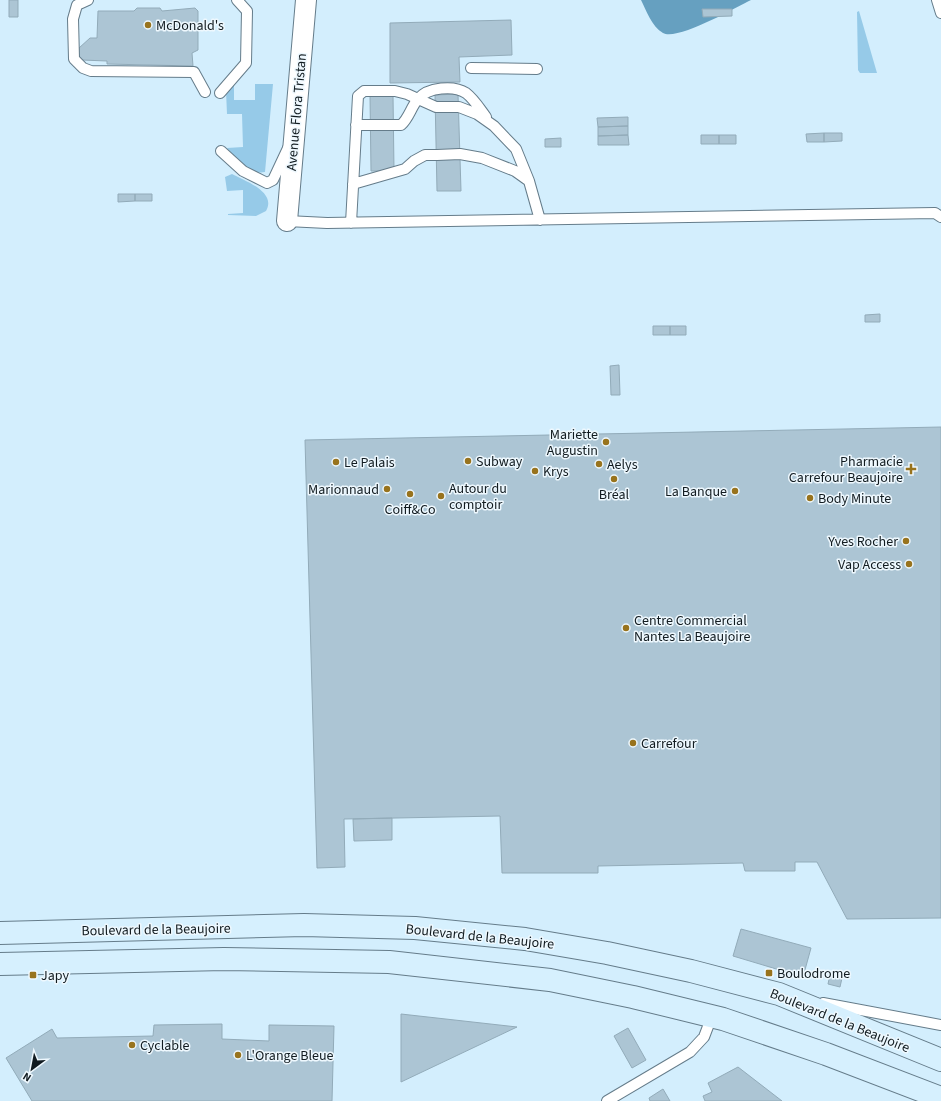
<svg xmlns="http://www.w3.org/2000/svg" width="941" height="1101" viewBox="0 0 941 1101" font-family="'Source Sans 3',sans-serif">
<rect width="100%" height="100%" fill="#d3eefd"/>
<path fill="#96cae8" d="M859,11L877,73H860L858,70L857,12Z
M234,84V100H255V84H273L265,172C249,175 235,160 227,148L243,147L242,114H227L226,91Z
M232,174C245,181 277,192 266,211L256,216L228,215V214L243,213V190L227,191L225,177Z"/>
<path fill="#66a0c0" d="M641,0H751C735,8 677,41 663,33C652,27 646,10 641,0Z"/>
<path fill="#acc5d4" stroke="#92abb9" d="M9,0H18V17H9Z
M137,8H160L162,11L195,8L198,11V50L192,53L193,66L107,64V61L82,60L79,57V48L90,38H97L98,11H134Z
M702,9H732V16L703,17Z
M511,20L512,55L459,57L460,82L390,83V23Z
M458,94L461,191H437L435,95Z
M393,95L394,171H371L370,96Z
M628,117V126L598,127L597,118Z
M628,126V135L598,136V127Z
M824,133V142H807L806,134Z
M824,133H842V141L824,142Z
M628,135L629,145H598V136Z
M701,135H719V144H701Z
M719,135H736V144H719Z
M561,138V147H545V139Z
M118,194H135V201L118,202Z
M135,194H152V201H135Z
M880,314V322H865V315Z
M653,326H670V335H653Z
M670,326H686V335H670Z
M619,365L620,395H611L610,366Z
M941,427V918L847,919L817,862H795V871H745L743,863L598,866V873H502L500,816L344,819L345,867L317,868L305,440Z
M392,818V840L354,841L353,819Z
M741,929L811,948L803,977L733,956Z
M830,975L842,978L840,987L828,984Z
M401,1014L517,1027L401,1082Z
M222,1024V1039L269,1041V1025L334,1026L332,1101H32L6,1058L52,1029L57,1038L153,1036L154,1025Z
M628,1028L646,1060L632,1068L614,1036Z
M738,1067L782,1101H705L703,1096L712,1092L708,1083Z
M663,1089L670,1101H650L649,1098Z"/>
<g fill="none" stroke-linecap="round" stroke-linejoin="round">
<g stroke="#657c8a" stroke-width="12">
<path id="lane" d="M88,0L77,5L73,19L74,59L83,68L91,71L194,72L205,92
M937,0L941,13
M471,68L537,69
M220,93L246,63L247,11L237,0
M356,125H401C409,118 411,107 418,99C428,87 454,85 466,93C474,99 480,109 486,117
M221,151L243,171L267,183L273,180L288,148
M353,184L405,169L414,161L425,155H437L460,154L482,158L515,171L529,181
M287,221L327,223L935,213L941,217
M351,223L358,96L364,91H395L407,94L436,107H459L477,114L494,126L516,149L529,181L540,220
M823,1003L941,1025
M607,1101L690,1052L704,1037L712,1016"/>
</g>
<g stroke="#657c8a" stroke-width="22">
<path id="street" d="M287,221L306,0"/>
</g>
<g stroke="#657c8a" stroke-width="24">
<path id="secondary" d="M0,933L304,925L415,928L525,939L607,953L691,971L779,994L941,1060
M0,964L224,959L389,962L550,980L633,997L723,1019L826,1054L941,1098"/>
</g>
<use href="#lane" stroke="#fff" stroke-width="10"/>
<use href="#street" stroke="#fff" stroke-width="20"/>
<use href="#secondary" stroke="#d6f0fe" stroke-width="22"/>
</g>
<g fill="#98731d" stroke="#eef8fe" stroke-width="1.5">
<circle cx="148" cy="25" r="4"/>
<circle cx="606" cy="442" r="4"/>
<circle cx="468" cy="461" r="4"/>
<circle cx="336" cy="462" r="4"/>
<circle cx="599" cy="464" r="4"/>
<path d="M909 463h4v4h4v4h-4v4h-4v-4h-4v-4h4z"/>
<circle cx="535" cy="471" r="4"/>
<circle cx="614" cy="479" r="4"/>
<circle cx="387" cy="489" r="4"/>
<circle cx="735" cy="491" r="4"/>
<circle cx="410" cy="494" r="4"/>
<circle cx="441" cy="496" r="4"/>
<circle cx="810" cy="498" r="4"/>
<circle cx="906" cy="541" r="4"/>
<circle cx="909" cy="564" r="4"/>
<circle cx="626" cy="628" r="4"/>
<circle cx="633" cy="743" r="4"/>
<rect x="765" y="969" width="8" height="8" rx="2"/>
<rect x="29" y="971" width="8" height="8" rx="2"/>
<circle cx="132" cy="1045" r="4"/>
<circle cx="238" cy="1055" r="4"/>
</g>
<g text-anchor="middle" stroke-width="3" stroke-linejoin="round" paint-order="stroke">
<g font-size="14" fill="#111b20" stroke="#eef8fe" text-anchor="start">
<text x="156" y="30">McDonald's</text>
<text x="598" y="439" text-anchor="end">Mariette<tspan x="598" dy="16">Augustin</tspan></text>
<text x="476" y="466">Subway</text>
<text x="903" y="466" text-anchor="end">Pharmacie<tspan x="903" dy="16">Carrefour Beaujoire</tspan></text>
<text x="344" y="467">Le Palais</text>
<text x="607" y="469">Aelys</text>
<text x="543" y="476">Krys</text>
<text x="449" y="493">Autour du<tspan x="449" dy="16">comptoir</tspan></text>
<text x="379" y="494" text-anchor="end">Marionnaud</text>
<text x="727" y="496" text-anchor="end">La Banque</text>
<text x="614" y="499" text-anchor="middle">Bréal</text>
<text x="818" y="503">Body Minute</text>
<text x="410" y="514" text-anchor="middle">Coiff&amp;Co</text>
<text x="898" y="546" text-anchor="end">Yves Rocher</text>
<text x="901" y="569" text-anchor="end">Vap Access</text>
<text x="634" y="625">Centre Commercial<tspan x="634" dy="16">Nantes La Beaujoire</tspan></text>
<text x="641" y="748">Carrefour</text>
<text x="777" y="978">Boulodrome</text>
<text x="41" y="980">Japy</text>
<text x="140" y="1050">Cyclable</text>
<text x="246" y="1060">L'Orange Bleue</text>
</g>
<g font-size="14" fill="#111b20" stroke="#eef8fe">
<text transform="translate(296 112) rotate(-85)" y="5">Avenue Flora Tristan</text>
<text transform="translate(156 929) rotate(-1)" y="5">Boulevard de la Beaujoire</text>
<text transform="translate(480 936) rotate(6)" y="5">Boulevard de la Beaujoire</text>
<text transform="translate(840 1020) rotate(22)" y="5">Boulevard de la Beaujoire</text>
</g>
</g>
<g transform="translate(32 1069) rotate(212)" stroke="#eef8fe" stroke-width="3" paint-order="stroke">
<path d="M0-3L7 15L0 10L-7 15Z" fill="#111b20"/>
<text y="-6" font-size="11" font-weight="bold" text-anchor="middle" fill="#111b20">N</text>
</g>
</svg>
